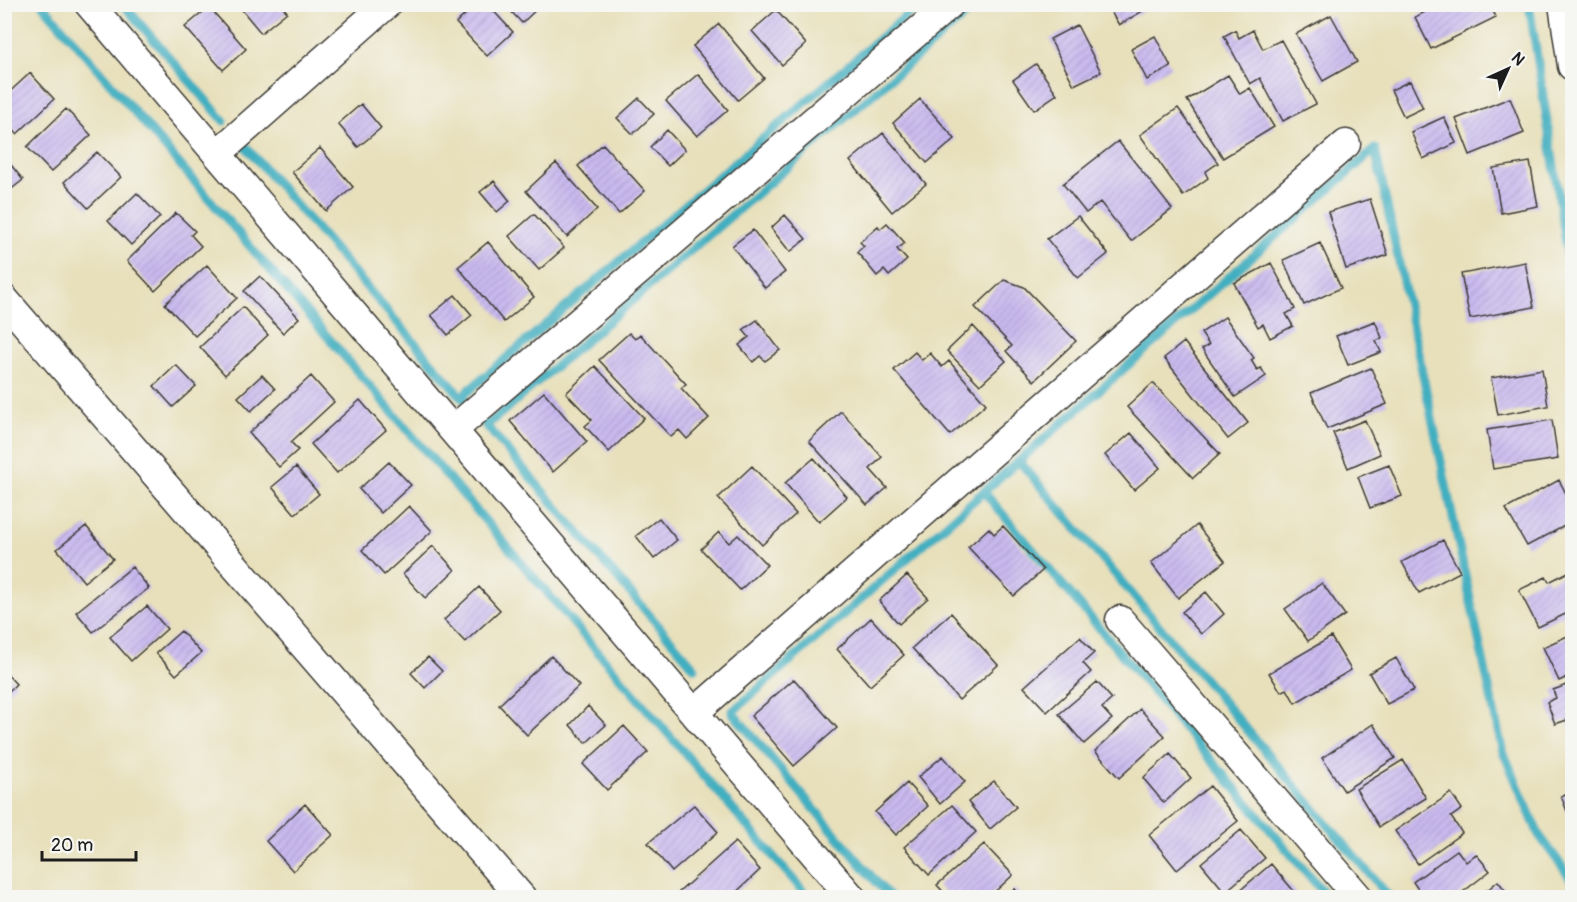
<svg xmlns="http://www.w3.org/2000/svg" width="1577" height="902" viewBox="0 0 1577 902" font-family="Pangolin,sans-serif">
<defs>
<pattern id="building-hatch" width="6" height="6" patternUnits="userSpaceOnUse" patternTransform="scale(1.5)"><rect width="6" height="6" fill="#c9baef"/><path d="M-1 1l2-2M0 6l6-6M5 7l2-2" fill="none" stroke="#ac9fcc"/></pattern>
</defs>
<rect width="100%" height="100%" fill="#f6f6f2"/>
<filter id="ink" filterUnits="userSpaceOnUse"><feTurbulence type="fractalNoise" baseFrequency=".0167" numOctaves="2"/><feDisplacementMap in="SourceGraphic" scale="12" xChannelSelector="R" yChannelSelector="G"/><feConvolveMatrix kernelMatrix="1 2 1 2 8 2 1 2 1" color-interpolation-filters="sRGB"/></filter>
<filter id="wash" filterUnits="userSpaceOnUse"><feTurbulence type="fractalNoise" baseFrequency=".008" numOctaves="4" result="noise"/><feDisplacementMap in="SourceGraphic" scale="24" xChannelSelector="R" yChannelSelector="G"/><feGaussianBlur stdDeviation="1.35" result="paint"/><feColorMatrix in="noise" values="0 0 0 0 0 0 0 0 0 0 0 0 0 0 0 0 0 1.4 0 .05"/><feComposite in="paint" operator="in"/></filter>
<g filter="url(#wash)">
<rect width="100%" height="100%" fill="#e8e0bb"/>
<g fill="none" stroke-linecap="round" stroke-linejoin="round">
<path stroke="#42afc0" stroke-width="9" d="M42,4L809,898
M123,4L224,121
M1529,4L1572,282
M246,147L463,399
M461,397L920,4
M483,422L695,668
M486,426L978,4
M1019,461L1390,898
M984,492L1328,898
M890,898L732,712L1375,149L1502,749L1539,835L1572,880"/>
</g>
<g id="blocks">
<path fill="url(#building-hatch)" d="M237,4H280L287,12L261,33Z
M477,4H487L513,32L487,56L456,23Z
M504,4H542L522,23Z
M1106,4H1147L1148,8L1119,25Z
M1441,4H1489L1496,17L1431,49L1415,17Z
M209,7L246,49L223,70L185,27Z
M776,10L806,44L782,65L752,31Z
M1331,15L1357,62L1323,81L1296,34Z
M719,24L764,78L738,100L693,46Z
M1077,25L1101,72L1074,85L1050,39Z
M1235,30L1239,38L1253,30L1263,49L1281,40L1316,104L1283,121L1260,78L1250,84L1224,36Z
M1155,36L1171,67L1147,80L1131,49Z
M1036,64L1057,94L1034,110L1013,80Z
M30,73L54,99L17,134L4,120V97Z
M698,74L728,110L697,136L666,101Z
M1228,75L1240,94L1250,88L1274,127L1223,158L1187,100Z
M1410,81L1423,108L1404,117L1391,90Z
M639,98L654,114L633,134L617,118Z
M1510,98L1524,133L1470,155L1456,119Z
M920,99L955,139L927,163L893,123Z
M361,104L381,128L358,147L338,124Z
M1178,108L1218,163L1205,172L1208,178L1183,196L1140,135Z
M66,109L91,135L51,172L27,147Z
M1444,117L1456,143L1423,159L1411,132Z
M667,130L685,150L668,166L650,147Z
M883,133L926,184L892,212L850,161Z
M1118,141L1172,209L1131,241L1100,202L1086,213L1063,184Z
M603,144L645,191L619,214L578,166Z
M320,148L353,187L326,211L292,172Z
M97,152L121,177L88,208L64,182Z
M1530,162L1538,206L1501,213L1493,168Z
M556,163L597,209L567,237L526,191Z
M11,165L23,180L4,195V170Z
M494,181L510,201L497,212L480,192Z
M137,193L160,217L131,245L108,221Z
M1370,199L1388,255L1346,269L1328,212Z
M176,213L195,231L191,235L201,246L155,291L127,261Z
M534,214L564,248L539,270L509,236Z
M785,215L806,239L790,252L771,228Z
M1078,216L1108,254L1078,278L1047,239Z
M887,223L905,243L897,249L907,260L889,276L884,270L877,276L857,252L864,246L860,242L878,226L880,229Z
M753,230L785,272L765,288L732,246Z
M488,242L534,297L504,322L458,267Z
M1320,243L1341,288L1304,305L1283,260Z
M1525,262L1534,307L1470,319L1461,274Z
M1271,263L1295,309L1286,314L1293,326L1270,338L1263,324L1258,327L1234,283Z
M207,265L237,298L195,336L165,304Z
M260,276L299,318L283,333L244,291Z
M1004,280L1024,287L1076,341L1034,381L1006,351L1012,346L975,307Z
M455,295L472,315L448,335L431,315Z
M243,307L268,335L225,375L200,347Z
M1225,317L1254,358L1251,360L1257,370L1261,368L1266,376L1235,397L1202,349L1209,345L1201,333Z
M757,320L780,350L765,361L760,356L753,362L739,345L749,337L743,330Z
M1375,321L1382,338L1376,341L1381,352L1348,365L1336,336Z
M973,326L1006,361L980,385L947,351Z
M629,333L635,339L640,334L686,384L681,388L709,418L687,439L679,430L671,437L599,360Z
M1184,342L1248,423L1228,439L1164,358Z
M915,352L922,360L930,353L942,367L949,361L986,404L950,435L894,370Z
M176,365L196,386L173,407L154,386Z
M595,366L644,418L609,452L585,426L592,420L566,393Z
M1371,368L1387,404L1327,429L1311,393Z
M1542,369L1548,406L1498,415L1491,378Z
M262,375L275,389L251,411L238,397Z
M311,376L334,402L291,442L298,450L279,467L249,433Z
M1153,383L1220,454L1193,478L1127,407Z
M544,392L587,442L553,472L510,421Z
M360,400L386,430L337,473L311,444Z
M841,411L882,457L870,469L887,488L867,505L809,441Z
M1365,420L1380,454L1348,468L1333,433Z
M1552,420L1558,459L1493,469L1487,430Z
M1131,433L1160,468L1134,490L1105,455Z
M814,458L847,497L819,522L785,483Z
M389,462L411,485L381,513L359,489Z
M1389,465L1402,496L1370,508L1358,477Z
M752,466L796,514L762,545L718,498Z
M296,467L319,494L295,514L272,487Z
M1559,480L1572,505V522L1527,546L1506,509Z
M409,506L432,531L384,575L362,550Z
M659,518L677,540L654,559L636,536Z
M1197,525L1225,561L1178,598L1151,563Z
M86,526L113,559L84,582L57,549Z
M1003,526L1043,570L1014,596L968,547L989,528L994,534Z
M719,532L729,543L738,535L767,565L740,590L701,549Z
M1443,540L1460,572L1419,593L1402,562Z
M433,546L455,570L425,598L403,574Z
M132,567L149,588L93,632L76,612Z
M1572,570V611L1538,627L1519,590L1546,577L1549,582Z
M907,575L928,598L899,624L879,601Z
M1322,583L1345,615L1308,641L1285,609Z
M479,587L500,610L465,642L444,620Z
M1206,592L1224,614L1201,634L1182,612Z
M147,606L167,629L131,661L110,637Z
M951,613L998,665L959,700L912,648Z
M871,618L904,655L870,686L837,649Z
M181,631L201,653L176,675L156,653Z
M1572,634V675L1559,681L1543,647Z
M1080,637L1094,653L1083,663L1091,672L1047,712L1024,687Z
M1331,637L1351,670L1295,703L1287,689L1281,692L1269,673Z
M551,656L579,686L527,735L499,705Z
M428,657L442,671L425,688L411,673Z
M1396,658L1414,690L1387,704L1369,673Z
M5,672L16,684L5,695Z
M794,679L837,728L794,766L751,716Z
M1097,682L1112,699L1102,708L1112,719L1084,744L1059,714Z
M1572,683V727L1570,728L1567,720L1555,724L1547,702L1556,698L1553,690Z
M588,706L606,725L586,743L570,725Z
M1140,709L1165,736L1119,778L1095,751Z
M1373,724L1395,758L1344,791L1322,758Z
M624,726L648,752L607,790L583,764Z
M1170,754L1191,778L1164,803L1143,778Z
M943,756L965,782L940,804L918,777Z
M1403,760L1426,798L1379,827L1356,789Z
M994,781L1016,807L990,829L968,802Z
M907,783L928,806L896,835L875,812Z
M1210,786L1238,821L1177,870L1149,835Z
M1572,791V824L1561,796Z
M1451,793L1462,809L1451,817L1462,833L1418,864L1395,831Z
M305,804L333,835L293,871L266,841Z
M694,805L718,832L672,872L648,843Z
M952,805L976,832L929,875L904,847Z
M1241,830L1265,858L1225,892L1201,863Z
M735,842L760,870L730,898H684L679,892Z
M984,844L1013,875L988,898H949L937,885Z
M1457,850L1466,862L1476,854L1490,871L1455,898H1424L1413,882Z
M1271,864L1298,896L1296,898H1231Z
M1498,881L1511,898H1478Z
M1015,889L1022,898H1006Z"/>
</g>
</g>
<g filter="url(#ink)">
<use href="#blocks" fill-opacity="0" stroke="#3b3934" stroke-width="1.5"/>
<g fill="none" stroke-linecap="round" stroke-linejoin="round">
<g stroke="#3b3934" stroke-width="31">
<path id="minor" d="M89,4L852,898
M1563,4L1572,66
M217,154L387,4
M4,299L522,898
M453,430L950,4
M1120,620L1359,898
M695,712L1346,144"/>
</g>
<use href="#minor" stroke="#fff" stroke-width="28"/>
</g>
</g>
<rect width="1577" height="902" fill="none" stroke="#f6f6f2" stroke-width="24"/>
<g transform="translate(1508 69) rotate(45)" stroke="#f6f6f2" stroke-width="4.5" paint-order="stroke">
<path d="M0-4.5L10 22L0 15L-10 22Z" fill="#1c1c1c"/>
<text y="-9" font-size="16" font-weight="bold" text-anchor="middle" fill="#1c1c1c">N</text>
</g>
<path d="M42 851v9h94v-9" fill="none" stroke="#1c1c1c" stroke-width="3"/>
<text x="51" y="851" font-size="18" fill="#1c1c1c" stroke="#f6f6f2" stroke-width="4.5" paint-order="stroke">20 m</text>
</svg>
